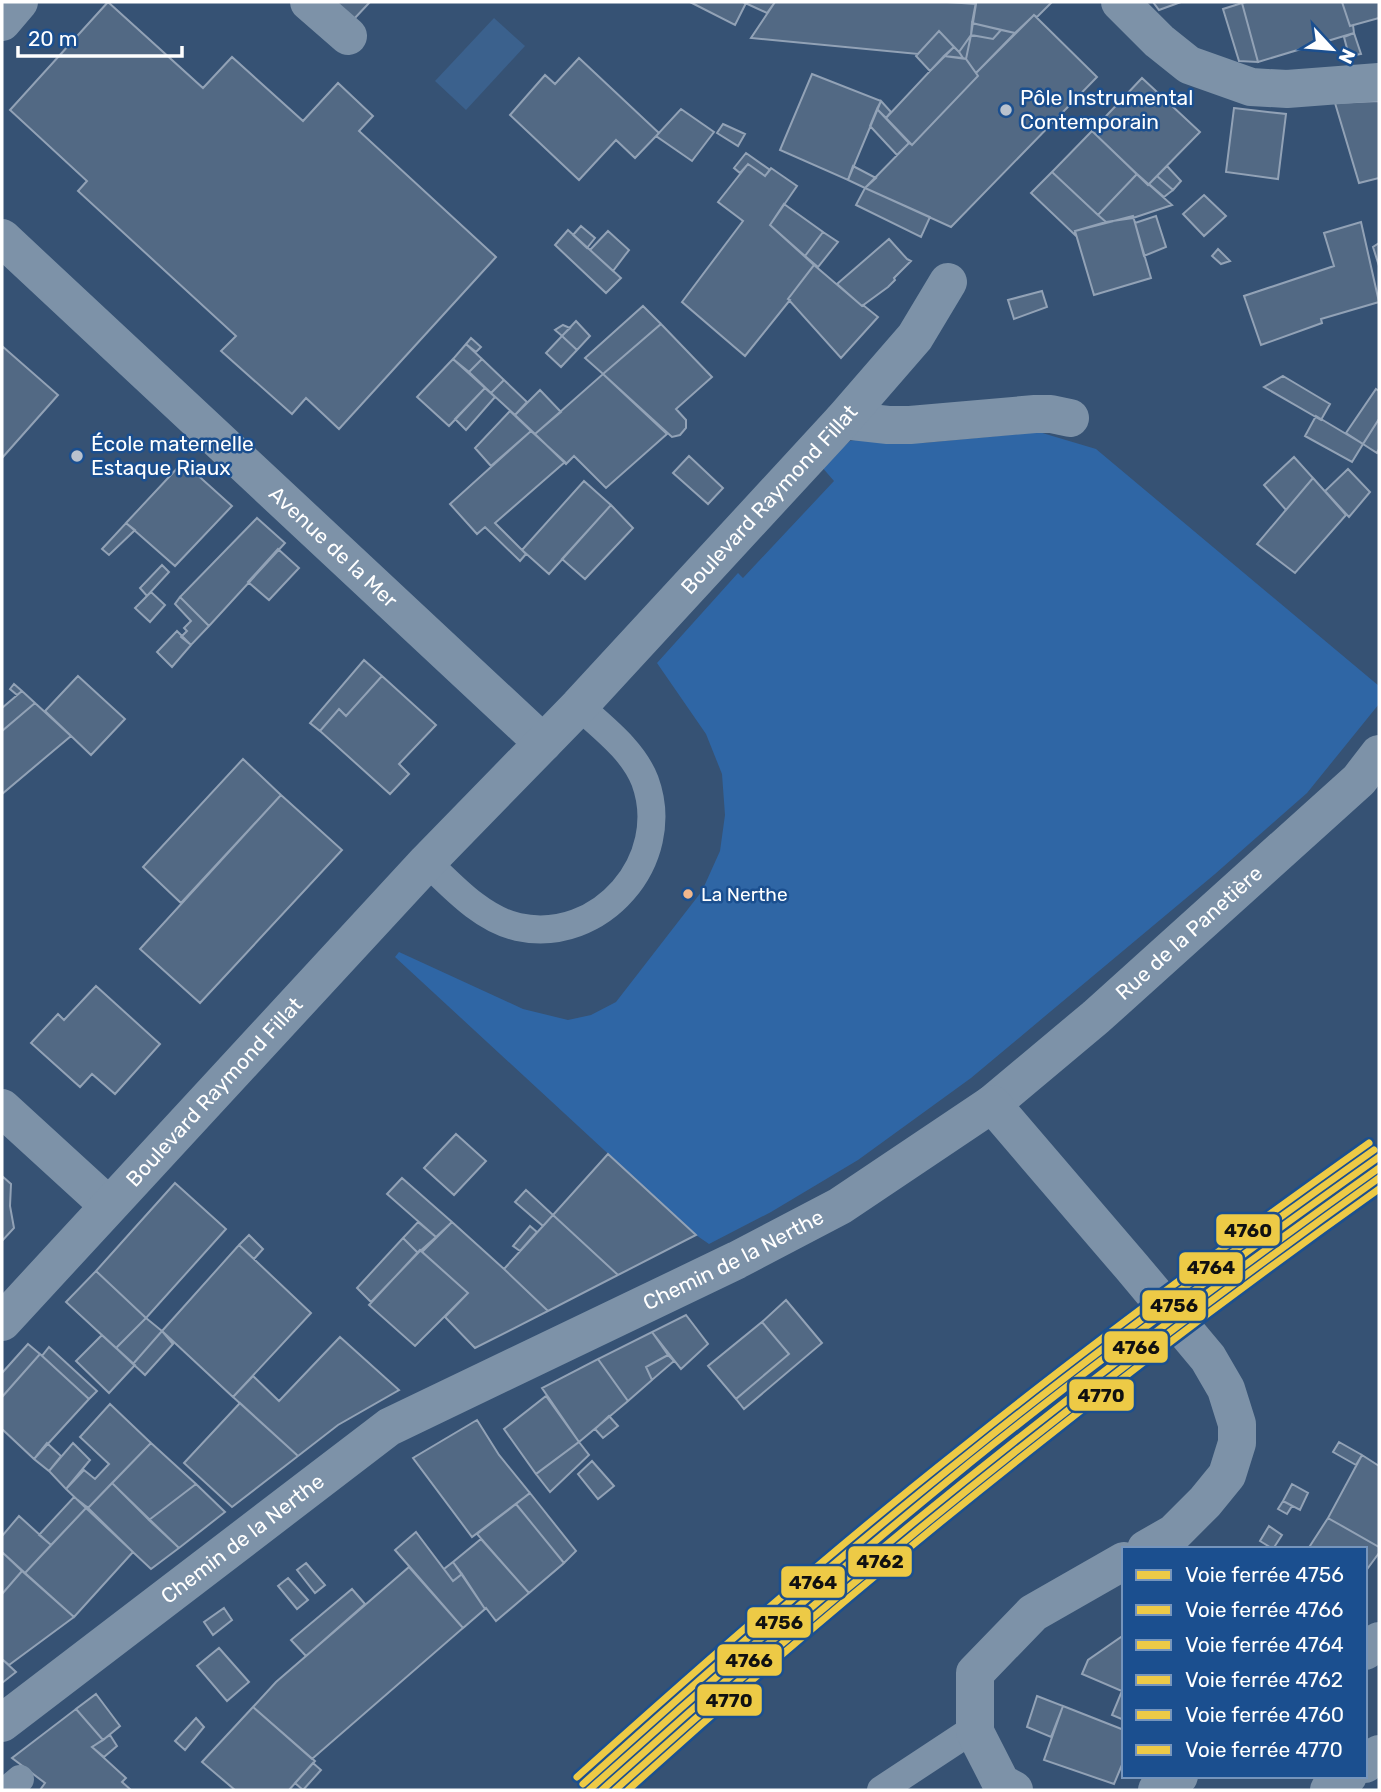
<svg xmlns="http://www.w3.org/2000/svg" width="1381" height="1792" viewBox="0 0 1381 1792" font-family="Rubik,sans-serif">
<rect width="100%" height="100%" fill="#365274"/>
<path fill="#2f66a5" d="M1039,432L1096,449L1379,686V704L1307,793L1215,874L971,1078L858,1160L771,1212L709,1244L696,1235L395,957L399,952L523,1009L568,1020L591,1015L616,1002L702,891L720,851L725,815L722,774L706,734L657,663L738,573L743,578L834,481L821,466L850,441L871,437L923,443Z"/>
<path fill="#3b618d" d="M494,18L525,46L466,110L435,81Z"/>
<path fill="#526984" stroke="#92a2b6" stroke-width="2" d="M108,2L203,88L232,57L303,121L338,83L373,116L359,131L496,257L339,429L306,398L292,414L221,351L236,336L78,191L87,181L10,110Z
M333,2H370L353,20Z
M690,2H743L746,3L735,25Z
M743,2H775L767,13Z
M775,2H947L976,4L971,35L959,52L939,31L918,54L751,38Z
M976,2H1052L1037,17L1034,15L1015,33L972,23Z
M1153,2H1181L1159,10Z
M1246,2H1342L1350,26L1353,25L1354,33L1258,62L1242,3Z
M1342,2H1379V18L1350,26Z
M1242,3L1258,62L1239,61L1223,9Z
M1034,15L1097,77L951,227L865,188L909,143L912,145L978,76L976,73Z
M972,23L1001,30L993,39L971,35Z
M1001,30L1015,33L976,73L966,59L971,35L993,39Z
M939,31L954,47L930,71L916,56Z
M1354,33L1361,54L1349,56L1344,37Z
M971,35L966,59L963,58L959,52Z
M954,47L959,52L963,58L944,56Z
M944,56L966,59L978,76L912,145L886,118Z
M579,58L659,133L635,158L616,140L579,180L510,115L545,75L555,84Z
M812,74L881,101L848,180L780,150Z
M1142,78L1200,132L1148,185L1092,131Z
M881,101L891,112L886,118L877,109Z
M1379,101V178L1359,183L1335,103Z
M1234,108L1286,114L1278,179L1226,172Z
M681,109L714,132L692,161L656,136Z
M877,109L909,143L897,155L870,126Z
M723,124L745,134L738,146L717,133Z
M1092,131L1137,174L1098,215L1052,172Z
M746,153L770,170L765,176L748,164L740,173L734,168Z
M748,164L765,176L771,168L797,186L770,225L814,265L788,299L790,300L745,356L682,302L743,221L718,202Z
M853,166L876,178L865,188L848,180Z
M1167,166L1181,181L1173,190L1157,176Z
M1052,172L1098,215L1106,222L1075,231V235L1031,193Z
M1137,174L1172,205L1133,218L1106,222L1098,215Z
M1157,176L1173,190L1164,197L1149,184Z
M865,188L930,217L921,237L856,205Z
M1204,195L1226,216L1204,236L1183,214Z
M784,204L823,232L805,256L770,225Z
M1133,216L1151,278L1094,295L1075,231Z
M1156,216L1166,247L1144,256L1135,223Z
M1361,222L1379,302L1321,319L1322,323L1261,345L1244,296L1334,266L1324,233Z
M581,226L595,238L587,248L573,235Z
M568,230L621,278L606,293L555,245Z
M608,231L629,250L613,271L590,250Z
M823,232L838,242L818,267L805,256Z
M889,239L907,259L911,261L894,278L895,280L888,287L862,306L837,284Z
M1379,243V266L1373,247Z
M1218,249L1230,261L1221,264L1212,256Z
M814,265L862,306L863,305L878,317L841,358L788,299Z
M1042,291L1047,307L1014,319L1008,300Z
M643,306L661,324L603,374L585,358Z
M576,321L590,336L577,350L562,336Z
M661,324L712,377L676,409L686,420V428L680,435L672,437L603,374Z
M563,325L570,328L562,336L555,330Z
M562,336L577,350L561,367L546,353Z
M471,338L481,347L476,352L466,344Z
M466,344L482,359L469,372L453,359Z
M2,346L58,395L2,458Z
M453,359L485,388L449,426L417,397Z
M482,359L504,380L491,393L469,372Z
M603,374L667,434L606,488L574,456L566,464L535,434Z
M1283,376L1330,404L1321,420L1264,387Z
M504,380L527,402L515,415L491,393Z
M485,388L495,397L466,430L455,419Z
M1376,389L1379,391V419L1363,444L1346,433Z
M540,390L561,412L535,434L515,415Z
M510,411L531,431L491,466L475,448Z
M1316,416L1363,444L1352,462L1305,436Z
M1379,419V449L1377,453L1363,444Z
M531,431L565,462L495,523L526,554L520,561L485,527L477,534L450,504Z
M689,456L723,488L708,504L673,473Z
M1294,457L1313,478L1286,510L1264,485Z
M183,462L232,506L175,566L126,523Z
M1348,469L1370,492L1349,517L1325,491Z
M1313,478L1346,515L1295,573L1257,544Z
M584,481L611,505L549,574L522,550Z
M611,505L633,528L585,579L562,559Z
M257,518L285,543L209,626L180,597Z
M126,523L135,530L109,555L102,549Z
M278,549L299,568L269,600L248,582Z
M162,565L169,572L147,596L140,588Z
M151,592L165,605L150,622L135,608Z
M180,597L209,626L191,645L181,637L187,631L184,628L191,621L175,604Z
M177,631L191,645L172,667L157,652Z
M364,660L382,676L346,716L339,709L320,731L310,723Z
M78,676L125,719L91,755L45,711Z
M382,676L436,725L399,764L409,774L390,794L320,731L339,709L346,716Z
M14,684L22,691L17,695L10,689Z
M22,691L35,703L2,731V708Z
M35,703L71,736L2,794V731Z
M243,759L281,795L181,903L143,867Z
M281,795L342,850L200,1003L140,949Z
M96,986L160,1044L115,1094L92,1074L80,1087L31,1043L58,1014L64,1020Z
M456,1134L486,1161L454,1195L424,1168Z
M608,1154L696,1235L618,1275L553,1215Z
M2,1176L11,1184L10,1206L14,1228L2,1241Z
M402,1178L452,1222L436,1237L387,1194Z
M175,1183L226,1229L146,1318L96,1271Z
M526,1190L553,1215L543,1226L515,1202Z
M553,1215L618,1275L548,1311L504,1269Z
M418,1222L436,1237L418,1253L403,1238Z
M452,1222L504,1269L548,1311L475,1348L445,1317L468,1293L422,1252Z
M530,1226L537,1232L520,1251L513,1246Z
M249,1235L263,1249L254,1259L239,1245Z
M403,1238L418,1253L371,1302L357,1288Z
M239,1245L311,1313L233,1397L162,1331Z
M420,1250L468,1293L415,1346L369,1305Z
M96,1271L146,1318L116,1348L66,1302Z
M786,1300L822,1343L744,1409L736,1399L789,1354L762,1322Z
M686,1315L708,1344L681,1369L652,1332Z
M146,1318L162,1331L133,1364L116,1348Z
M762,1322L789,1354L736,1399L708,1366Z
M162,1331L173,1344L145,1375L133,1364Z
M652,1332L668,1355L646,1367L652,1380L628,1401L598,1359Z
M102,1335L135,1365L109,1393L76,1361Z
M340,1337L399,1390L338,1425L298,1456L233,1397L253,1376L279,1401Z
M28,1344L40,1354L2,1397V1373Z
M49,1347L97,1391L89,1399L42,1356Z
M40,1354L89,1399L34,1459L2,1429V1397Z
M668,1355L674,1361L652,1380L646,1367Z
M598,1359L628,1401L579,1442L542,1388Z
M546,1396L579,1442L536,1474L504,1429Z
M240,1403L298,1456L232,1507L184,1463Z
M110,1404L151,1443L87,1509L66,1489L84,1470L95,1479L109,1464L80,1437Z
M609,1416L618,1426L603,1438L595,1429Z
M477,1420L499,1455L530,1493L472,1537L413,1458Z
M579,1442L589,1455L550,1492L536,1474Z
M1339,1442L1362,1455L1356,1465L1333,1452Z
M47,1443L61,1456L49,1471L34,1459Z
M73,1443L90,1460L66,1489L49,1471Z
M151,1443L196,1484L149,1520L112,1483Z
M1362,1455L1379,1466V1547L1328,1518Z
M592,1461L614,1486L598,1499L578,1474Z
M112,1483L179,1548L151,1569L87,1509Z
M196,1484L225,1512L179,1548L149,1520Z
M1292,1484L1308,1493L1300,1510L1283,1501Z
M530,1493L576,1551L564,1563L516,1504Z
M74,1497L87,1507L51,1545L39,1535Z
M1283,1501L1292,1506L1287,1514L1278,1509Z
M516,1504L564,1563L529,1593L477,1534Z
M87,1507L133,1552L74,1617L25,1573Z
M19,1516L51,1545L25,1573L2,1552V1536Z
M1328,1518L1379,1547V1553L1365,1572V1549H1308Z
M1269,1526L1282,1535L1273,1549L1260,1541Z
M416,1532L453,1581L462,1574L485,1609L463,1628L395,1550Z
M481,1539L529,1593L496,1621L486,1608L485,1609L453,1562Z
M2,1552L22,1571L2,1594Z
M453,1562L462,1574L453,1581L444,1569Z
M306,1563L325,1585L315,1593L297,1570Z
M409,1567L463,1628L312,1759L253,1707L276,1682Z
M22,1571L74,1617L9,1665L2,1659V1594Z
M288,1578L308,1600L297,1609L278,1586Z
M352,1589L365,1604L306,1656L291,1640Z
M224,1608L232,1620L213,1635L204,1622Z
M1124,1635V1720L1112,1715L1122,1691L1082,1674L1088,1660Z
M219,1648L249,1682L227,1701L197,1666Z
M2,1659L16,1672L2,1683Z
M96,1694L120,1726L103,1740L76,1709Z
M1037,1696L1063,1706L1051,1737L1027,1727Z
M1063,1706L1124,1730V1760L1114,1784L1044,1760Z
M253,1707L315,1761L289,1790H235L202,1762Z
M76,1709L103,1740L92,1747L126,1778L122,1782L131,1790H40L45,1783L12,1758Z
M196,1718L204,1727L185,1750L175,1741Z
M110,1735L117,1746L104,1757L92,1747Z
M313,1763L321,1770L303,1790L295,1783Z"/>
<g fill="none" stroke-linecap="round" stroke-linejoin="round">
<path stroke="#7d92a8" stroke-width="28" d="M427,862C453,887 482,919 518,927C600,945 674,860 645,781C633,750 603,728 579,706
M7,1790L20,1779
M881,1790L975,1728"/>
<g stroke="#7d92a8" stroke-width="38">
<path d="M309,2L348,36"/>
<path d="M1120,2L1159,41L1189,65L1251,87L1287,89L1379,82"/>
<path d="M2,22L19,2"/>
<path id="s1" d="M2,238L543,743"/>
<path d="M843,420L888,425H910L1035,414H1051L1070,418"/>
<path id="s2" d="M992,1104L1096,1017L1359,780L1379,754"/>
<path d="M2,1108L108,1205"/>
<path id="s3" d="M2,1322L427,862L579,706L843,420L915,337L948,282"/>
<path d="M1365,1651L1379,1641"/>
<path id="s4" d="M2,1723L389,1427L737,1260L840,1206L992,1104L1131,1266L1208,1358L1226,1389L1237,1424V1443L1227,1475L1205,1502L1174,1533L1146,1549"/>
<path d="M1365,1764L1379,1754"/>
<path d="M1014,1790L1001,1783L975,1732V1673L1033,1613L1124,1561"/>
<path d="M1157,1790L1179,1776"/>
<path d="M1329,1790L1348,1776"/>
</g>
<g stroke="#1b4f8f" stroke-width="12">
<path id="rail-1" d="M589,1790C714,1677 841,1568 971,1462C1104,1355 1241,1255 1379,1157"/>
</g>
<g stroke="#1b4f8f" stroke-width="12">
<path id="rail-2" d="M602,1790C851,1565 1106,1362 1379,1168"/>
</g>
<g stroke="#1b4f8f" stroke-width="12">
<path id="rail-3" d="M583,1784C709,1670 836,1559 968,1454C1100,1348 1236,1248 1374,1150"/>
</g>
<g stroke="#1b4f8f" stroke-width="12">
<path id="rail-4" d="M615,1790C858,1571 1113,1368 1379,1178"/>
</g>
<g stroke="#1b4f8f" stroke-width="12">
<path id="rail-5" d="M577,1777C703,1664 830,1552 963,1447C1095,1341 1231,1241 1369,1143"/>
</g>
<g stroke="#1b4f8f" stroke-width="12">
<path id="rail-6" d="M628,1790C866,1575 1117,1375 1379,1189"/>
</g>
<use href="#rail-1" stroke="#edca46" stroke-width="7"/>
<use href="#rail-2" stroke="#edca46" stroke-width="7"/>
<use href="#rail-3" stroke="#edca46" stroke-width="7"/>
<use href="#rail-4" stroke="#edca46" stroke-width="7"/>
<use href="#rail-5" stroke="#edca46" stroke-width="7"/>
<use href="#rail-6" stroke="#edca46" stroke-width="7"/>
</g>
<g fill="#b9c2ce" stroke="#1b4f8f" stroke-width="2.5">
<circle cx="1006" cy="110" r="7"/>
<circle cx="77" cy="456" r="7"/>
</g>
<circle fill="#f1b78d" stroke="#1b4f8f" stroke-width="2.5" cx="688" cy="894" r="6"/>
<g text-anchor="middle" stroke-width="5" stroke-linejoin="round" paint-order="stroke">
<g font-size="19" fill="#fff" stroke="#1b4f8f" text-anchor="start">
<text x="701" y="901">La Nerthe</text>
</g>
<g font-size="21" fill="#fff" stroke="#1b4f8f" text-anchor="start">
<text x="1020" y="105">Pôle Instrumental<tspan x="1020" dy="24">Contemporain</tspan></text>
<text x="91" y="451">École maternelle<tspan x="91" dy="24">Estaque Riaux</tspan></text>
</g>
<g font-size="21" fill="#fff" stroke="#1b4f8f">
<text dy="7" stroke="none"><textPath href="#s3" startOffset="1125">Boulevard Raymond Fillat</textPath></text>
<text dy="7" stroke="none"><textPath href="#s1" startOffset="453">Avenue de la Mer</textPath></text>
<text dy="7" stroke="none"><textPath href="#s2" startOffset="261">Rue de la Panetière</textPath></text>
<text dy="7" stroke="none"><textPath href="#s3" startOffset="313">Boulevard Raymond Fillat</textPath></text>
<text dy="7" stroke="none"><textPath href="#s4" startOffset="870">Chemin de la Nerthe</textPath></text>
<text dy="7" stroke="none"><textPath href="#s4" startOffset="303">Chemin de la Nerthe</textPath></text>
</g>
</g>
<g stroke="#1b4f8f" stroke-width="2.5">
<rect x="1215" y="1213" width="66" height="34" rx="7" fill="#edca46"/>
<rect x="1178" y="1251" width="66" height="34" rx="7" fill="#edca46"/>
<rect x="1141" y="1289" width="66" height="33" rx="7" fill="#edca46"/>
<rect x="1103" y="1330" width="66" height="34" rx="7" fill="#edca46"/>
<rect x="1068" y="1378" width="67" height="34" rx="7" fill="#edca46"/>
<rect x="847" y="1545" width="66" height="33" rx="7" fill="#edca46"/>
<rect x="780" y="1565" width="66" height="34" rx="7" fill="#edca46"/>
<rect x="746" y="1606" width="66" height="33" rx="7" fill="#edca46"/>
<rect x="716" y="1643" width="67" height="34" rx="7" fill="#edca46"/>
<rect x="696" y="1683" width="67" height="34" rx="7" fill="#edca46"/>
</g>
<g font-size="19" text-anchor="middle" font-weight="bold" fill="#111">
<text x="1248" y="1237">4760</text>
<text x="1211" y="1274">4764</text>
<text x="1174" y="1312">4756</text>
<text x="1136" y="1354">4766</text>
<text x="1101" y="1402">4770</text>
<text x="880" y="1568">4762</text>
<text x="813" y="1589">4764</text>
<text x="779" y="1629">4756</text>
<text x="749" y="1667">4766</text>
<text x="729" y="1707">4770</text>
</g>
<rect width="1381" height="1792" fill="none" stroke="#ffffff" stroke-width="7"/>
<rect x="1122" y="1547" width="245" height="231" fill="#1b4f8f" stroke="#7695bc" stroke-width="2"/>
<rect x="1136" y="1570" width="35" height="10" fill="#edca46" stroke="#7695bc" stroke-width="2"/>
<text x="1185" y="1582" font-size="21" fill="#ffffff">Voie ferrée 4756</text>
<rect x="1136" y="1605" width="35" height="10" fill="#edca46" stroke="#7695bc" stroke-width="2"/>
<text x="1185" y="1617" font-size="21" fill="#ffffff">Voie ferrée 4766</text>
<rect x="1136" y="1640" width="35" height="10" fill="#edca46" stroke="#7695bc" stroke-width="2"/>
<text x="1185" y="1652" font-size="21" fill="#ffffff">Voie ferrée 4764</text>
<rect x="1136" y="1675" width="35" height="10" fill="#edca46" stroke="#7695bc" stroke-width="2"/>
<text x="1185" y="1687" font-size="21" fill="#ffffff">Voie ferrée 4762</text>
<rect x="1136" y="1710" width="35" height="10" fill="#edca46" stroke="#7695bc" stroke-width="2"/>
<text x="1185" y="1722" font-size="21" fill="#ffffff">Voie ferrée 4760</text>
<rect x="1136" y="1745" width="35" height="10" fill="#edca46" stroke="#7695bc" stroke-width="2"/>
<text x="1185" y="1757" font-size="21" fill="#ffffff">Voie ferrée 4770</text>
<g transform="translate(1332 49) rotate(116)" stroke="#1b4f8f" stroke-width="5" paint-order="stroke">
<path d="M0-5L12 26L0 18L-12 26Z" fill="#ffffff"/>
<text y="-10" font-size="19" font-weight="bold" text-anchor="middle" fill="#ffffff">N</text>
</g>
<path d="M18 46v10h164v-10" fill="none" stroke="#ffffff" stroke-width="3.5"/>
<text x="28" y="46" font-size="21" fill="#ffffff" stroke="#1b4f8f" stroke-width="5" paint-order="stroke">20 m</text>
</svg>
